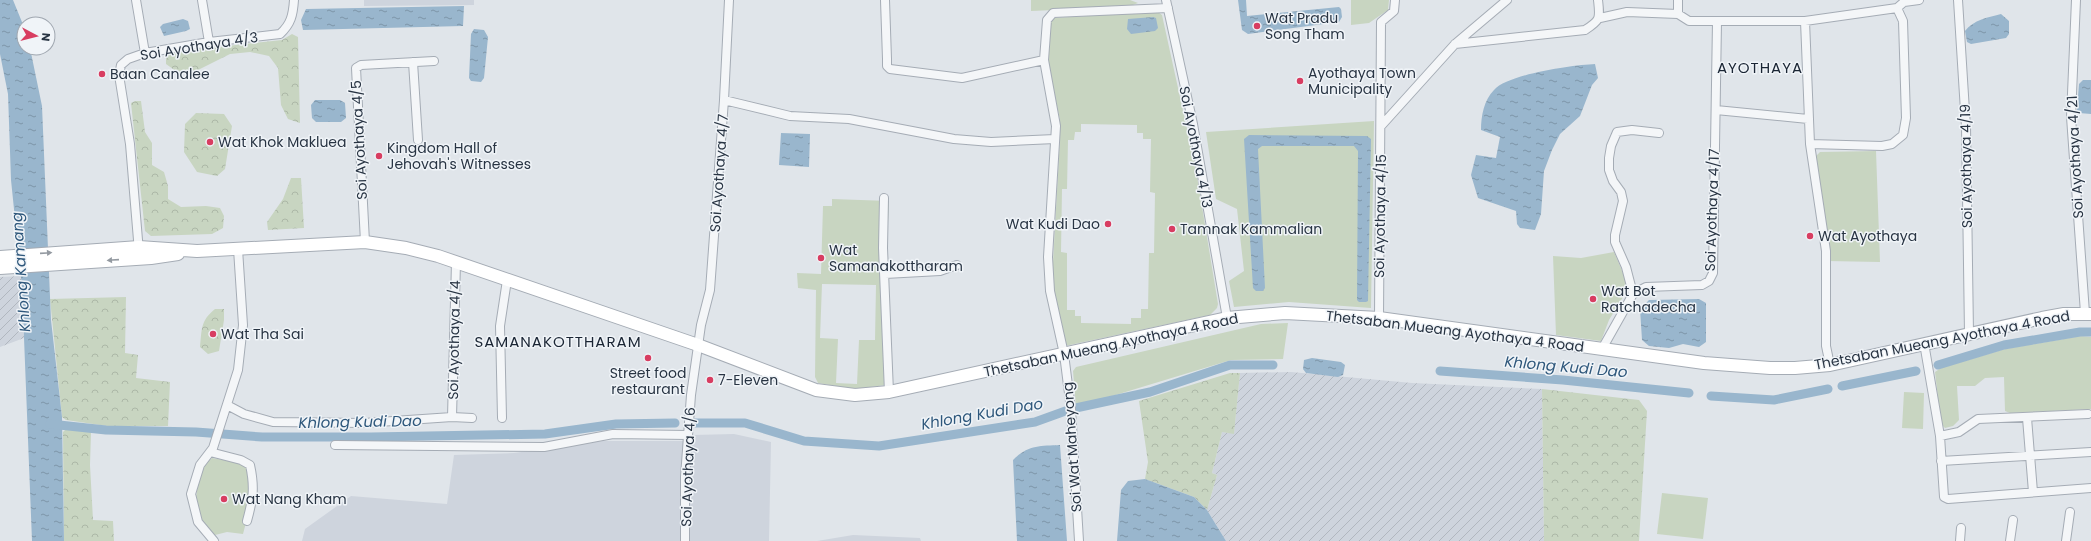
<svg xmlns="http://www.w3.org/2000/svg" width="2091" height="541" viewBox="0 0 2091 541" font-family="Poppins,sans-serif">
<defs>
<pattern id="industrial-furrows" width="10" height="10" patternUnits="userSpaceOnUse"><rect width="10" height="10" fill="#ced4dd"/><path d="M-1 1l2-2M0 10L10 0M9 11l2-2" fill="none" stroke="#b1b7bf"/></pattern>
<pattern id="forest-crowns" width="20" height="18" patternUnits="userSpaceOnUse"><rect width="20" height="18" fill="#c8d5c1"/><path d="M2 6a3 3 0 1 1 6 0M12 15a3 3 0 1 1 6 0" fill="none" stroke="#acb7a7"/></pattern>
<pattern id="water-ripples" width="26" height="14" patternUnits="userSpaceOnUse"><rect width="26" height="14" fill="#99b6cd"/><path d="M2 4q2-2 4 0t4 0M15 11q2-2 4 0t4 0" fill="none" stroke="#7d95a8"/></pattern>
</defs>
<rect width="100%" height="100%" fill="#e0e5ea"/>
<path fill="#ced4dd" d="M364,0H474V5L364,6Z
M734,434L771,442L769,541H302L305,529L351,496L447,504L454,455L514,453L603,441H692L693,435Z
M853,535L920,538L921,541H817Z"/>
<path fill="url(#industrial-furrows)" d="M21,276L24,338L0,347V277Z
M1291,372L1412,383L1542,389L1544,541H1226L1207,510L1217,475L1212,473L1222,432L1234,433L1240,373Z"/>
<path fill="#c8d5c1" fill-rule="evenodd" d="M1031,0H1130L1138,3L1127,7L1031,11Z
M1351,0H1389L1388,10L1369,23L1351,25Z
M1158,12L1162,15L1196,170L1218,304L1217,308L1210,315L1065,346L1062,343L1052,280L1060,138V120L1048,63V22L1052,18ZM1081,124L1137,125V133H1143V139H1151L1150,192L1155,193L1154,253H1149L1148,309H1141V318H1131V324L1081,323V316H1075V310H1067V253L1061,252L1062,189H1067L1068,140H1074L1075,132H1081Z
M1374,121L1371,308L1289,302L1234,307L1229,281L1244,271L1237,209L1216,199L1206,132Z
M1876,151L1880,262L1827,261L1815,157L1820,152Z
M832,199L889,201L883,326L886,385L855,389L818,383L815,377L816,290L798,288L797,273L821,274L823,206H832ZM822,284L876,285L875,340H859L857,384L836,383L838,339L820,338Z
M1614,252L1629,287L1609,320L1601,341L1556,335L1553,256L1581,258Z
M1288,323L1283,359L1231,360L1076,407L1073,371L1076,367L1261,324Z
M2081,336L2091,337V409L2010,413L2005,411L2004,377L1985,378L1975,386H1957L1959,420L1953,426L1945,428L1941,424L1935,372L1941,368L2005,349Z
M1904,392L1924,393L1923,429L1902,428Z
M212,458L241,463L248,469L254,492L243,534L227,532L211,536L201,526L196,498L200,468Z
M1662,493L1708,498L1703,539L1657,534Z"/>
<path fill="url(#forest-crowns)" d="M292,34L298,37L300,123L288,119L281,105L278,68L269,56L250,52L230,54L198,70L180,74L166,64V57L173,52L282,40Z
M135,101H141L145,132L152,143V165L164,172L168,186V199L181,207L206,206L220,208L224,216L223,228L212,234L151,236L145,231L131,103Z
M196,113L224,114L232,126L225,169L217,176L197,172L184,152L185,124Z
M291,178H301L304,228L268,230L267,222L283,199Z
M126,297L125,353L138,355L136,378L170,382L168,426H107L66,420L62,417L50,299Z
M215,309H224V320L219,351L208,354L200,347C202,330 200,321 215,309Z
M1230,373H1240L1234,434L1222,432L1212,473L1217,475L1207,510L1194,497L1145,479L1148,462L1139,401Z
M1542,389L1639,400L1647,411L1639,541H1544Z
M66,429L91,432L90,465L93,520L113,521L114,541H64L63,432Z"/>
<path fill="url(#water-ripples)" d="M0,0H13L24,27V48H30L42,106L51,320L62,417L64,541H32L22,287L11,180L8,94L0,54Z
M1238,0H1246L1247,16L1339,7L1341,9L1342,17L1339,22L1248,34L1242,30Z
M464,6L463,26L303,30L301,20L306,9Z
M2001,14L2009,21V34L2006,38L1971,44L1967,42L1965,31C1973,20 1989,17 2001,14Z
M1153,17L1156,18L1158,28L1155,31L1131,34L1127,29L1128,19Z
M183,19L188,21L190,29L186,31L164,36L160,27L163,24Z
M474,29L484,30L488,37L484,78L481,82L471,81L469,78L471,34Z
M1595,64L1598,78L1592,85L1580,116L1560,134L1552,150L1544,171L1541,214L1535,230L1520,228L1517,224L1516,211L1478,198L1471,175L1476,155L1496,158L1500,137L1481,130C1481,116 1484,100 1494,90C1508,74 1573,65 1595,64Z
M2083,80H2091V114L2079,113L2077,110L2079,84Z
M315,100H340L345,103L346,118L341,122H316L312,118L311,105Z
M781,133L810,134L809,167L779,165Z
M1249,135L1367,136L1371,139L1368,301L1366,302H1359L1357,300L1358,151L1354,146H1262L1258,149L1265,288L1263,291H1256L1253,288L1244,139Z
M1699,299L1706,303V342L1699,347L1683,344L1669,348L1649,346L1642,340L1640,309L1649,300Z
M1312,358L1341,362L1345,365L1343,375L1338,377L1306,373L1303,369L1304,360Z
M1060,445L1067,541H1017L1013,460C1028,445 1039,446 1060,445Z
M1145,479L1194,497L1207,510L1226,541H1117L1121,490L1128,481Z"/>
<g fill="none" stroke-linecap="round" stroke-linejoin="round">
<path stroke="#99b6cd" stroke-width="9" d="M1938,365L2004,345L2080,332H2091
M1440,371L1563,380L1689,393
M1842,386L1916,371
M1711,396L1774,400L1828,389
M693,423H745L804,441L879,446L1035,422L1071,409L1150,392L1230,365H1273
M50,424L106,430L196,432L262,437H371L545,434L616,424L675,423"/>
<g stroke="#a5acb5" stroke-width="10">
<path id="street" d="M136,0L145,53
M202,0L209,42
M885,0L887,59V66L890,69L962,78L1044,60
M1166,0L1193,124L1227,318
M1958,0L1966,127L1969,333
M2076,0L2071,117L2085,313
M1678,14V0
M1600,18L1627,12L1678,14L1689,21H1805L1897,8L1904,2L1919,0
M1805,21L1810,144L1826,251V346L1830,365
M1455,44L1585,30C1601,20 1600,18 1598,0
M413,62L418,140
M724,100L790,116L849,119L954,139L991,142L1055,139
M1716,110L1808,119
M1381,126L1455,44L1507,0
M1810,144L1882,146L1892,144L1903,135L1906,118L1903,21L1897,8
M884,198L883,248L889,392
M365,242L356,68L361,65L434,61
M139,252L130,144L119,75L121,65L128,59L145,53L209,42L280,34C291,24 293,15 294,0
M885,274L940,271L957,265
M1633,294L1626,267L1615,242V235L1623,201L1621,192L1613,181L1609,170V158L1611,146L1617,132L1632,130L1659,133
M1379,318L1381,22L1394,11L1395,0
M1924,343L1940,436L1944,497L1948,499L2091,488
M1602,349L1633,294L1646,287L1702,285L1709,281L1713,273L1717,21
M227,405L244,414L273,422L364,423L452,417L472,418
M452,417L456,262
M502,418L500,326L507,280
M2027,418L2033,492
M1940,436L1959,432L1978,419L2088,414
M335,445L544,447L613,434L688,435
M210,452L241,460L250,465C255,488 253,499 247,521
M1941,461L2091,452
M214,541L198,522L191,494L200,465L213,448L238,370L243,325L238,249
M685,541V477L691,395L701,325L710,290L724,100L729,0
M1079,541L1071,409L1064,354L1050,291L1048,257L1056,126L1044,60L1047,20L1053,13L1168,8
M1960,541L1961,528
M2010,541L2013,520
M2066,541L2070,512"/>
</g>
<g stroke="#a5acb5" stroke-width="14">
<path id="secondary" d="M0,257L139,247L197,251L365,242L406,248L438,256L698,345L816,390L855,395L889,392L1227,318L1285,313L1379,318L1704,363L1770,368H1795L1830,365L2042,318L2064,314H2091
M0,268L151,258L178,254"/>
</g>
<use href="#street" stroke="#f4f6f8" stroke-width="8"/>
<use href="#secondary" stroke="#fff" stroke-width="12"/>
</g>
<defs><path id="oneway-solid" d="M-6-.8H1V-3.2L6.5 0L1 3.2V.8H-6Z"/></defs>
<g fill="#949aa1">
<use href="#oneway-solid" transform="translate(46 253) rotate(-4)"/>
<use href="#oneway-solid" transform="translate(113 260) rotate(176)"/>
</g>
<g fill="#d83d61" stroke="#f0f4f8" stroke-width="1.5">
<circle cx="1257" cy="26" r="4"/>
<circle cx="102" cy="74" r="4"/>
<circle cx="1300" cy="81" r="4"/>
<circle cx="210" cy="142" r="4"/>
<circle cx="379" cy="156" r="4"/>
<circle cx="1108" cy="224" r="4"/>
<circle cx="1172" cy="229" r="4"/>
<circle cx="1810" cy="236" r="4"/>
<circle cx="821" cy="258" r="4"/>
<circle cx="1593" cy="299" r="4"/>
<circle cx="213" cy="334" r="4"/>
<circle cx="648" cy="358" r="4"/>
<circle cx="710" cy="380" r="4"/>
<circle cx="224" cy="499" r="4"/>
</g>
<g text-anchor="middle" stroke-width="3" stroke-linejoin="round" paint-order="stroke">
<g font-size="14" fill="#283443" stroke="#f0f4f8" text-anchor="start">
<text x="1265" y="23">Wat Pradu<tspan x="1265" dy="16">Song Tham</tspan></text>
<text x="1308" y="78">Ayothaya Town<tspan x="1308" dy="16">Municipality</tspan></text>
<text x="110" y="79">Baan Canalee</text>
<text x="218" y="147">Wat Khok Makluea</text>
<text x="387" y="153">Kingdom Hall of<tspan x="387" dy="16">Jehovah's Witnesses</tspan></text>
<text x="1100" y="229" text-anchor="end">Wat Kudi Dao</text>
<text x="1180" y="234">Tamnak Kammalian</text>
<text x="1818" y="241">Wat Ayothaya</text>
<text x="829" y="255">Wat<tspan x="829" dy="16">Samanakottharam</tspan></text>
<text x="1601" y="296">Wat Bot<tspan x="1601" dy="16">Ratchadecha</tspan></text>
<text x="221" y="339">Wat Tha Sai</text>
<text x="648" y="378" text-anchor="middle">Street food<tspan x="648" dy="16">restaurant</tspan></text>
<text x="718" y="385">7-Eleven</text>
<text x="232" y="504">Wat Nang Kham</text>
</g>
<g font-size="14" fill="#283443" stroke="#f0f4f8">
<text transform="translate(199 46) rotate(-9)" y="5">Soi Ayothaya 4/3</text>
<text transform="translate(359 140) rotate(-93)" y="5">Soi Ayothaya 4/5</text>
<text transform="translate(1196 147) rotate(79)" y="5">Soi Ayothaya 4/13</text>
<text transform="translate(2075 157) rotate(-93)" y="5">Soi Ayothaya 4/21</text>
<text transform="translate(1966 166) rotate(-91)" y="5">Soi Ayothaya 4/19</text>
<text transform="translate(719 173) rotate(-86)" y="5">Soi Ayothaya 4/7</text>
<text transform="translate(1712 210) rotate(-88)" y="5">Soi Ayothaya 4/17</text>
<text transform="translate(1380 216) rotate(-89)" y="5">Soi Ayothaya 4/15</text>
<text transform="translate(1455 331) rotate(7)" y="5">Thetsaban Mueang Ayothaya 4 Road</text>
<text transform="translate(454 340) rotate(-89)" y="5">Soi Ayothaya 4/4</text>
<text transform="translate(1942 340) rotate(-11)" y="5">Thetsaban Mueang Ayothaya 4 Road</text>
<text transform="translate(1111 345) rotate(-12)" y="5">Thetsaban Mueang Ayothaya 4 Road</text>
<text transform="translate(1072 447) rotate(-94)" y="5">Soi Wat Maheyong</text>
<text transform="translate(688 467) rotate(-88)" y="5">Soi Ayothaya 4/6</text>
</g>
<g font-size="15" letter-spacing="1" fill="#1a2534" stroke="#f0f4f8">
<text x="1760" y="73">AYOTHAYA</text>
<text x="558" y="347">SAMANAKOTTHARAM</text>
</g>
<g font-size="15" font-style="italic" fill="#2e577b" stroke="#f0f4f8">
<text transform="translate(21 272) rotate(-94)" y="5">Khlong Kamang</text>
<text transform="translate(1566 367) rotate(5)" y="5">Khlong Kudi Dao</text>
<text transform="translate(982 414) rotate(-10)" y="5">Khlong Kudi Dao</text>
<text transform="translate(360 422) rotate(-1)" y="5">Khlong Kudi Dao</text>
</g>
</g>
<g transform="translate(36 36) rotate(97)"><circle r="19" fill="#f0f4f8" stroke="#a0a7b0"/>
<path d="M0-3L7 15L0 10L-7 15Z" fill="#d83d61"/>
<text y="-6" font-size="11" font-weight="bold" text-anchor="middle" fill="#283443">N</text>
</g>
</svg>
